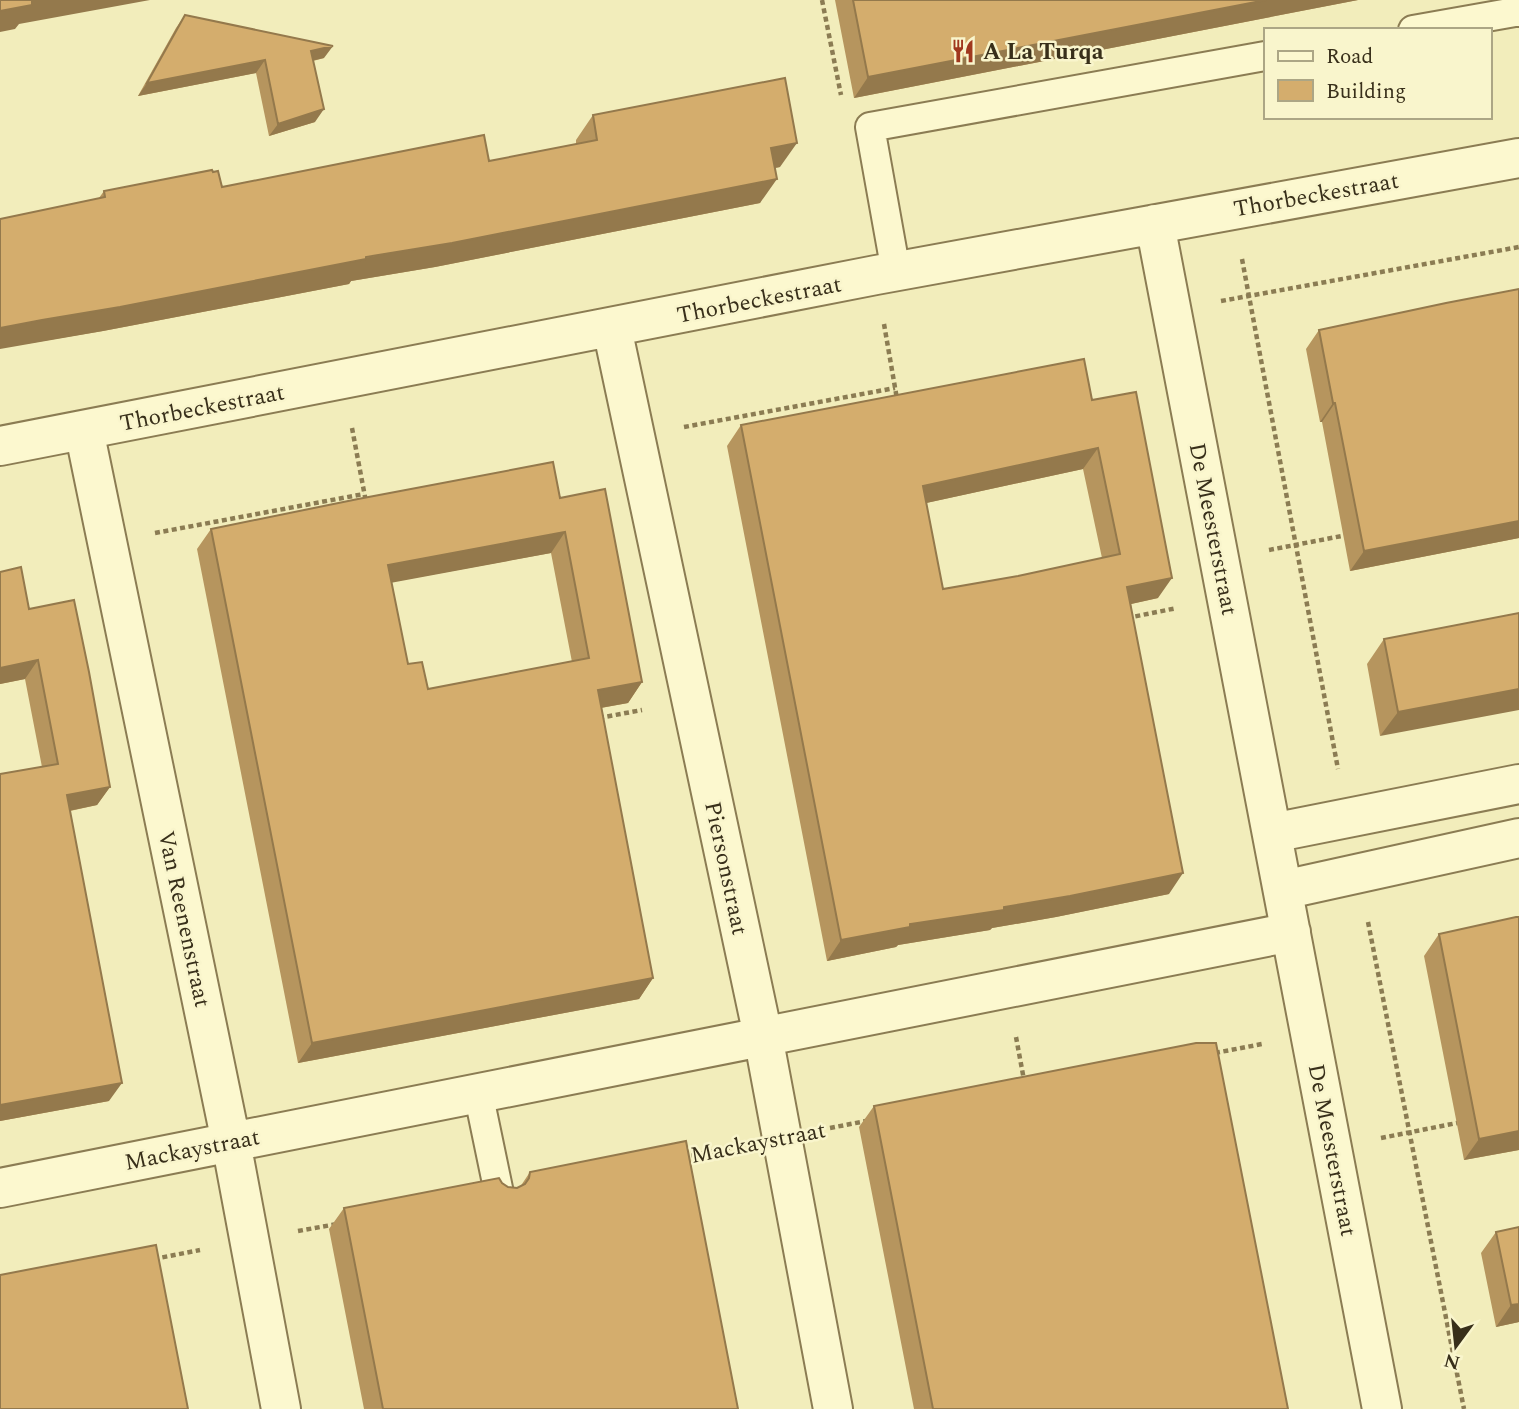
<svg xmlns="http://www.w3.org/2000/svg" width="1519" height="1409" viewBox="0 0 1519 1409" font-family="Spectral,serif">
<rect width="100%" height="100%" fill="#f2edbb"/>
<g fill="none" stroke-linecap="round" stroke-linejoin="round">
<g stroke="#8b7c53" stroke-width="32">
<path id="service" d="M1413,30L1515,12H1519
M896,272L870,127L1265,56
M478,1092L499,1193"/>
</g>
<g stroke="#8b7c53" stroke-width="42">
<path id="minor" d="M1155,224L1382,1409
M612,328L763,1036L833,1409
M84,430L231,1142L281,1409
M0,446L876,275L1519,158
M1272,833L1519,784
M1283,890L1519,838
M0,1188L1291,932"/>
</g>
<path stroke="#8b7c53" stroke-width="4.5" stroke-dasharray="5 3.5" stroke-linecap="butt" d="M822,0L841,95
M1242,259L1338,769
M1221,301L1519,247
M884,324L897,399
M684,427L895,388
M352,428L366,502
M155,533L364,494
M1269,550L1347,535
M1127,618L1177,608
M599,718L642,710
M1368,922L1464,1409
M1016,1037L1024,1080
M1215,1053L1262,1044
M830,1128L866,1121
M1381,1138L1462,1122
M683,1157L733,1147
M298,1231L337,1224
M154,1259L200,1250"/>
<use href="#service" stroke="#fcf8cf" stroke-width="28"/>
<use href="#minor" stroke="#fcf8cf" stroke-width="38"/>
</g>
<path fill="#b6955e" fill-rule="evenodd" d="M835,0H1358L854,98Z
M185,15L324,58L313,61L315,122L269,136L256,73L138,96L176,28Z
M593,115L780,167L775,168L760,203L435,267L351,281L349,284L103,331L25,344L99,198L104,191L222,187L489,161L576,144V140Z
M1319,330L1519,538L1350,571L1322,422H1320L1306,349Z
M1092,400L1158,598L1131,604L1169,894L1056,917L992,928L990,930L898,945L896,947L827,961L727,446L741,425ZM1083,469L1102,558L1018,576L943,589L926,503Z
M560,498L642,682L628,703L601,708L653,978L639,999L298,1063L197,549L211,529ZM551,553L572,662L428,689L408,664L391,582Z
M0,572L29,609L110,787L97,805L70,811L109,1101L0,1121V774L42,767L25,679L0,684Z
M1519,613L1380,736L1367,664L1384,639Z
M1439,934L1519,1150L1464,1160L1424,956Z
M874,1106L1288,1409H914L859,1127Z
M530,1172L738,1409H364L329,1229L344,1208L502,1183L508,1187L517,1188L520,1187Z
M1519,1227V1322L1496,1327L1481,1253L1496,1232Z"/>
<path fill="#94794c" d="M35,0H150L19,24L15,29L0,32V11Z
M1266,0H1358L854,98L868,77Z
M333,46L324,58L302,63L311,51Z
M265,60L256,73L138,96L147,83Z
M324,109L315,122L269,136L278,124Z
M797,143L780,167L753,172L771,148Z
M777,179L760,203L435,267L351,281L349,284L103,331L0,349V328Z
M1333,403H1335L1322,422H1320Z
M1098,448L1083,469L908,507L923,486Z
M1519,521V538L1350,571L1364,551Z
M565,532L551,553L374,586L388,565Z
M1172,578L1158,598L1113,608L1127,587Z
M38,660L25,679L0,684V668Z
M642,682L628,703L583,711L598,690Z
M1519,689V710L1380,736L1398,712Z
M110,787L97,805L54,814L67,795Z
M1183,873L1169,894L1056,917L992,928L990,930L898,945L896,947L827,961L841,940L910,924Z
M653,978L639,999L298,1063L312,1043Z
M122,1083L109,1101L0,1121V1105Z
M1519,1131V1150L1464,1160L1479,1139Z
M1519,1304V1322L1496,1327L1511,1305Z"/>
<path fill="#d4ad6d" stroke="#94794c" stroke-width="2" fill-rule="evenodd" d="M0,0H35H32V5L0,11Z
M853,0H1266L868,77Z
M185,15L333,46L311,51L324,109L278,124L265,60L147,83Z
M785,78L797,143L771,148L777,179L452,243L366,257V259L120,307L42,320L0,328V219L105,197L104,191L212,170L213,172L218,171L222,187L484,135L489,161L597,140L593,115Z
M1519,289V521L1364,551L1335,403H1333L1319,330L1446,303Z
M1084,359L1092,400L1136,392L1172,578L1127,587L1183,873L1070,896L1004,907V910L910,924V927L841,940L741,425ZM1098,448L1120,554L1018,576L943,589L923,486Z
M553,462L560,498L605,489L642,682L598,690L653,978L312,1043L211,529L358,499ZM565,532L589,658L428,689L422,662L408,664L388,565Z
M21,567L29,609L74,600L89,672L110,787L67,795L122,1083L0,1105V774L58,764L38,660L0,668V572Z
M1519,613V689L1398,712L1384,639Z
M1516,917H1519V1131L1479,1139L1439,934Z
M1196,1043H1216L1288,1409H933L874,1106Z
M686,1141L738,1409H383L344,1208L499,1178L502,1183L508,1187L517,1188L525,1184L529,1178L530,1172Z
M1519,1227V1304L1511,1305L1496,1232Z
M156,1245L188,1409H0V1275Z"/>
<defs>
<g id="restaurant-bare" transform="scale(1.89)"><path d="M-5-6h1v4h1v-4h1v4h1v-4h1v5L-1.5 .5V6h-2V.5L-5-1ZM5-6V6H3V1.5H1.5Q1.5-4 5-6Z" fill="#a0381e" stroke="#f9f5cc" stroke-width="2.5" paint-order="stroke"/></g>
</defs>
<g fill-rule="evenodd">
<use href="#restaurant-bare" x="963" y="51"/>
</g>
<g text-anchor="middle" stroke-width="5" stroke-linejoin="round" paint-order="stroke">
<g font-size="23" font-weight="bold" fill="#382f1a" stroke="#f9f5cc" text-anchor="start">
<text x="983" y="59">A La Turqa</text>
</g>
<g font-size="23" fill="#382f1a" stroke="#f9f5cc">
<text transform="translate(1316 194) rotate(-10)" y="8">Thorbeckestraat</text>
<text transform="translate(759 299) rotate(-11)" y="8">Thorbeckestraat</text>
<text transform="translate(202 407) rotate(-11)" y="8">Thorbeckestraat</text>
<text transform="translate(1214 529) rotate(79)" y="8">De Meesterstraat</text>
<text transform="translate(727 868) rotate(78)" y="8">Piersonstraat</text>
<text transform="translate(185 919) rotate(78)" y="8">Van Reenenstraat</text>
<text transform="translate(758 1142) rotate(-11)" y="8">Mackaystraat</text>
<text transform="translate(192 1149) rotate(-11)" y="8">Mackaystraat</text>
<text transform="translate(1333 1150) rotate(79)" y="8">De Meesterstraat</text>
</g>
</g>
<rect x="1264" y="28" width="228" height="91" fill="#f9f5cc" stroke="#aca685" stroke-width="2"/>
<rect x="1278" y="51" width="35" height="10" fill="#fcf8cf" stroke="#aca685" stroke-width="2"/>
<text x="1326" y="63" font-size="21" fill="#382f1a">Road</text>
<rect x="1278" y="80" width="35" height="21" fill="#d4ad6d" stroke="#aca685" stroke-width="2"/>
<text x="1326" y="98" font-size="21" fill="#382f1a">Building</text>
<g transform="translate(1456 1346) rotate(195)" stroke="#f9f5cc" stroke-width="5" paint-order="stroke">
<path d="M0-5L12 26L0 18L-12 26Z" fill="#382f1a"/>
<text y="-10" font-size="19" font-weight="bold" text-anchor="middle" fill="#382f1a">N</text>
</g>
</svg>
